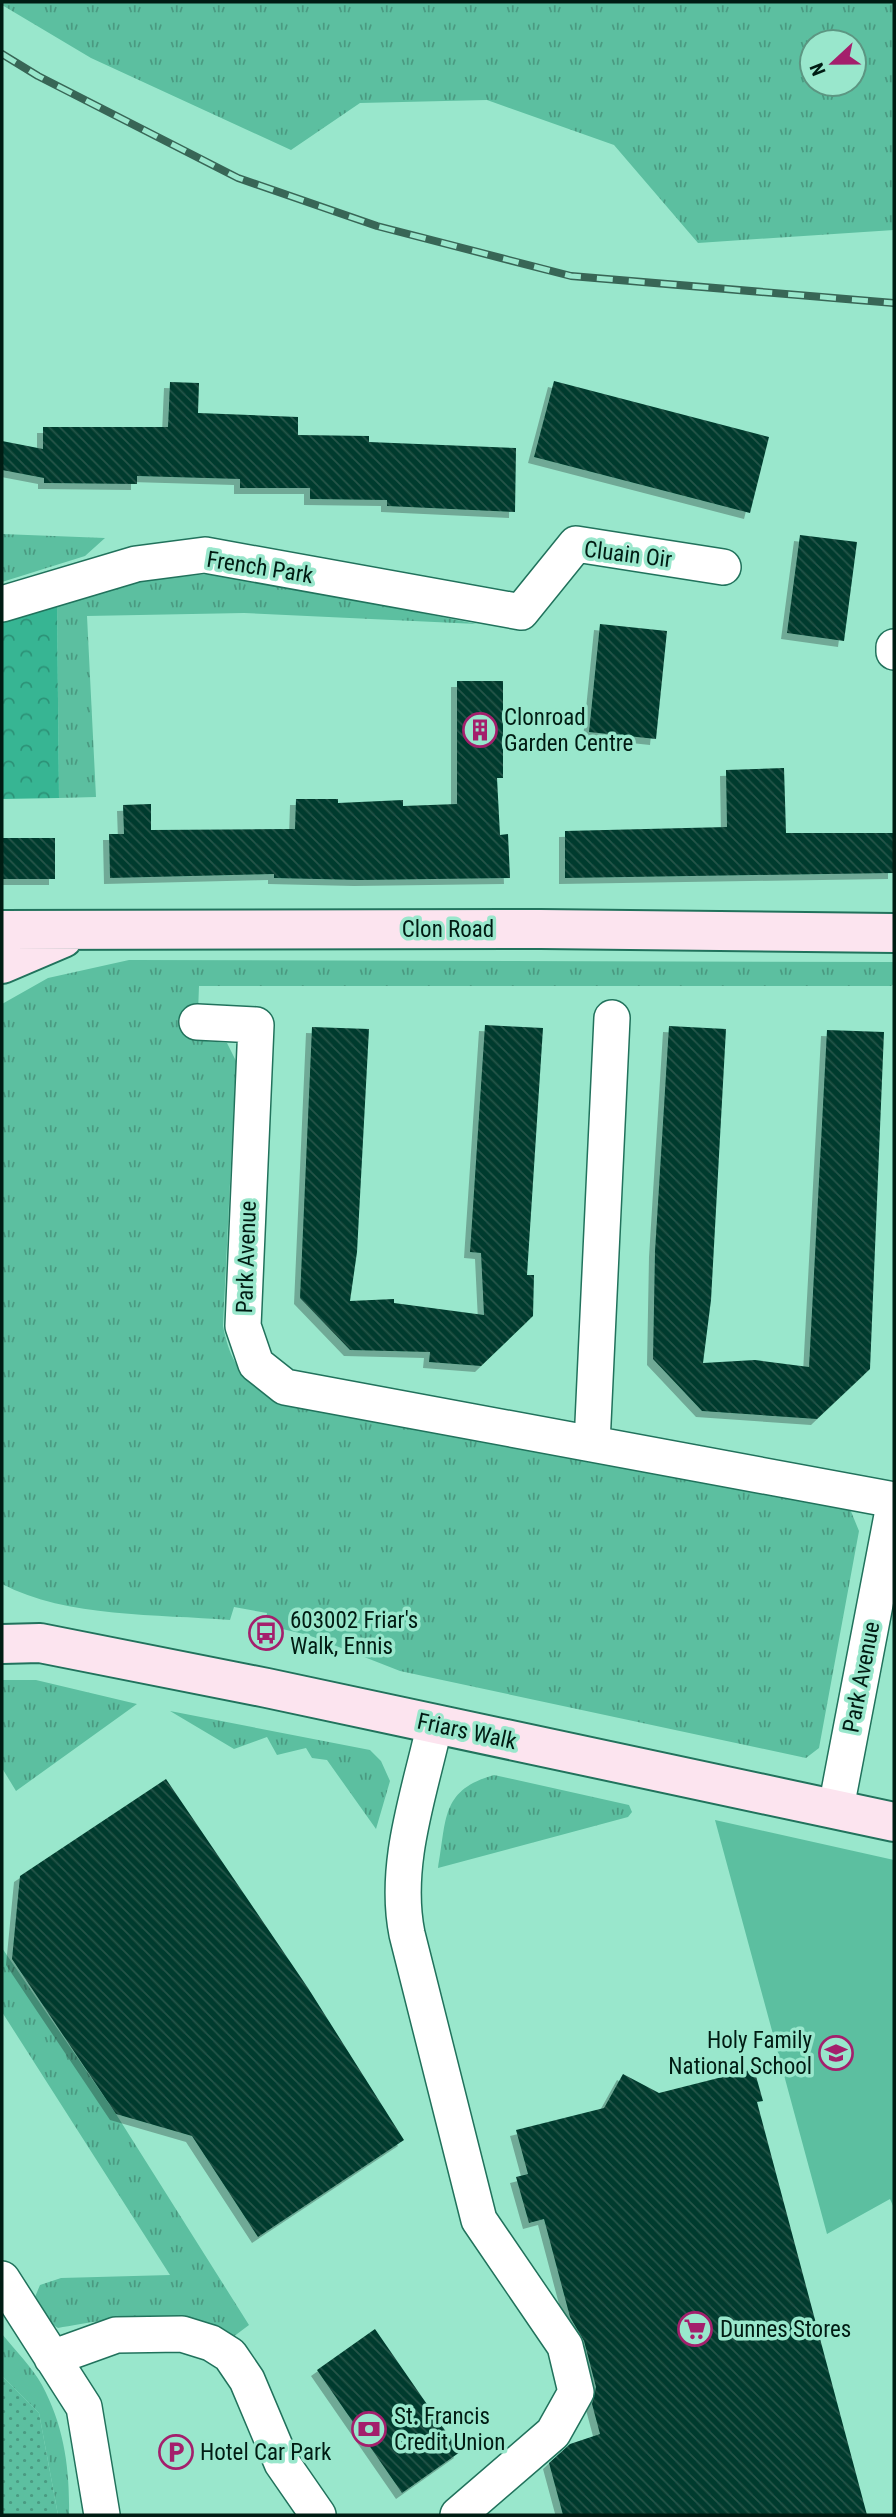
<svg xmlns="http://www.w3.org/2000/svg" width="896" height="2517" viewBox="0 0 896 2517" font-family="'Roboto Condensed',sans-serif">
<defs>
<pattern id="grass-tufts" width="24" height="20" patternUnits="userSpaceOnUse" patternTransform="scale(1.75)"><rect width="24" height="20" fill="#5cbfa0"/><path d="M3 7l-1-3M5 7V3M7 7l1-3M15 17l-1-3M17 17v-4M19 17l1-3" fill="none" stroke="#4a9a81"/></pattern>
<pattern id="forest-crowns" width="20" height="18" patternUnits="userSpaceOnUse" patternTransform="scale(1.75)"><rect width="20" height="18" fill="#37b593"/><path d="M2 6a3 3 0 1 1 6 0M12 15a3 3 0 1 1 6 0" fill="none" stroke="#2c9277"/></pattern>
<pattern id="garden-dots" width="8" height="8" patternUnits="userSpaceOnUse" patternTransform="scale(1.75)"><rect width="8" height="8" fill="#5cbfa0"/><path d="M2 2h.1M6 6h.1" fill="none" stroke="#4a9a81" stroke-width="1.8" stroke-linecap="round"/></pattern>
<pattern id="building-back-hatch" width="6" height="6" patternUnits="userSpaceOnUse" patternTransform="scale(1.75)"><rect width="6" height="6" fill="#023b2d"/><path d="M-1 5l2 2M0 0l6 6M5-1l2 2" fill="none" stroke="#255549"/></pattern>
<filter id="shadow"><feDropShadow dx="-6" dy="6" stdDeviation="0" flood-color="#0004"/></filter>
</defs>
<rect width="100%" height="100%" fill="#99e7cc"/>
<path fill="url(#grass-tufts)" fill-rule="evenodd" d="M2,2H894V230L698,243L614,145L487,100L360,103L291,150L91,58L2,5ZM854,42V84H812V42Z
M2,534L105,538L85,556L2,582Z
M220,573L477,624L244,613L87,616L96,797L59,798L57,602L113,583Z
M129,960L894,962V984L891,986H199L197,1040L227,1043L236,1061L223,1326C231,1367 247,1385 283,1405L850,1509L859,1531L819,1748L806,1758L400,1671L308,1635L265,1625L267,1613L234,1607L230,1620C158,1614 67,1618 2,1584V1004L48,978Z
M2,1680H36L137,1704L16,1791L2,1768Z
M170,1711L370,1750L381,1761L390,1781L376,1829L327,1760L312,1758L306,1748L277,1755L267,1737L234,1749Z
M494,1775L629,1805L632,1812L628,1817L438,1868C447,1820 440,1790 494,1775Z
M2,1948L116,2114L249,2325L233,2337C195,2303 105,2320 58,2328L47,2321L32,2304L40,2285L61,2278L170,2275L2,2012Z
M2,2334C15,2350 32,2367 42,2385C64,2426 70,2469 69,2515H58L39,2413L2,2376Z"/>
<path fill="url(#forest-crowns)" d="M57,602L59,798L2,799V619Z"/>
<path fill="url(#garden-dots)" d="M2,2376L39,2413L58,2515H2Z"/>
<path fill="#5cbfa0" d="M715,1820L894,1860V2208L890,2199L827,2234Z"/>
<path fill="url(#building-back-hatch)" filter="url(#shadow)" d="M554,381L769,437L750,513L534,457Z
M170,382L199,383L198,413L298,417V435L369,436V442L516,448L515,512L387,506V500L310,499V488H240V479L137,476V484L44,483V478L2,470V441L43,449V427H168Z
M800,535L857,542L844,641L787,633Z
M600,624L667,631L656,739L589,732Z
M457,681H503V778H497L500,835L508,834L510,878L360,880L274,878V874L110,878L109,834H124L123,805L151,804V830L295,829L296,799H338V803L403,800V806L457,804Z
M784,768L786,833H894V873L565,878V831L727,827L726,770Z
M3,838H55V879H3Z
M485,1025L543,1028L527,1275H534L533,1316L481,1366L429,1362L430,1352L350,1350L300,1298L312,1027L369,1029L357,1252L350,1301L394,1299V1303L484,1315L481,1253L470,1252Z
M669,1026L726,1029L711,1300L703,1363L755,1360L809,1367L827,1030L884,1032L870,1369L817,1419L702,1411L653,1359L655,1251Z
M166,1779L308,1988L404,2140L258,2237L192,2136L116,2114L12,1959L20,1876Z
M754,2069L763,2101L757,2102L867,2515H563L549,2463L570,2444L600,2434L592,2404L596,2387L584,2341L570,2317L544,2219L529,2223L516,2177L528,2174L516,2130L604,2108L623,2074L659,2093Z
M375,2329L460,2452L402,2493L317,2370Z"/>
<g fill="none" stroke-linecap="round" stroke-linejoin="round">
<g stroke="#21725c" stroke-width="38">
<path id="street" d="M2,604L136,564L205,555L521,612L576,544L723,567
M894,652V647
M197,1022L256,1025L243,1326L256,1364L285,1387L894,1500
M592,1444L612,1018
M435,1723C420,1792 393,1864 407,1934L479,2220L565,2346L576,2392L553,2433L458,2515
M836,1808L894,1505
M2,2279L84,2407L102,2515
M52,2358L116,2335L182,2334L211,2343L230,2355L247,2380L282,2463L318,2515"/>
</g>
<g stroke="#21725c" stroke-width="42">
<path id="secondary" d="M2,930L541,929L894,933
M2,964L63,938
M2,1644L40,1643L267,1688L894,1822"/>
</g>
<use href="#street" stroke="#fff" stroke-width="35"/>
<use href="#secondary" stroke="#fce4ef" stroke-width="38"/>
<g stroke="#386656" stroke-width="8">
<path id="rail" d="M2,54L38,76L238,178L377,226L571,276L894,303"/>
</g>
<use href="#rail" stroke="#99e7cc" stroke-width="5" stroke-dasharray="16" stroke-linecap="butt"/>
</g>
<defs>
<g id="building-ring" transform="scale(1.75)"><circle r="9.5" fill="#99e7cc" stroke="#a41f6c" stroke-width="1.5"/><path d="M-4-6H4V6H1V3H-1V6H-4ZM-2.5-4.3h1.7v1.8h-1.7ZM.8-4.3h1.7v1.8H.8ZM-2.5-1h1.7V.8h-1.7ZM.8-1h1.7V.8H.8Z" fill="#a41f6c"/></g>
<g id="bus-ring" transform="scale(1.75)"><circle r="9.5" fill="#99e7cc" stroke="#a41f6c" stroke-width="1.5"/><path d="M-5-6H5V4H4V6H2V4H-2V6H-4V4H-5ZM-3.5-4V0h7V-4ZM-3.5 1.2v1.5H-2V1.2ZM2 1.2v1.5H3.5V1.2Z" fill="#a41f6c"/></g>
<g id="school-ring" transform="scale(1.75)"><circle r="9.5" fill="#99e7cc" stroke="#a41f6c" stroke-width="1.5"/><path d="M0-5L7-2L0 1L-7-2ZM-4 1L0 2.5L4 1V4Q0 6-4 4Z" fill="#a41f6c"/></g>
<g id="supermarket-ring" transform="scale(1.75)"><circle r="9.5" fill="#99e7cc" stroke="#a41f6c" stroke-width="1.5"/><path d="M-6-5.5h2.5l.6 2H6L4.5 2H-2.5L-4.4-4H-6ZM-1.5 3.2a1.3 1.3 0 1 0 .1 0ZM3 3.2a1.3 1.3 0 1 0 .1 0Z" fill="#a41f6c"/></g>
<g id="bank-ring" transform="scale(1.75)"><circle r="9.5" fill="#99e7cc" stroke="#a41f6c" stroke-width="1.5"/><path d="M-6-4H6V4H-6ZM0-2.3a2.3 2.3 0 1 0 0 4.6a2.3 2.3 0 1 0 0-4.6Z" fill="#a41f6c"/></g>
<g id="parking-ring" transform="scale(1.75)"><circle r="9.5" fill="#99e7cc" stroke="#a41f6c" stroke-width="1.5"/><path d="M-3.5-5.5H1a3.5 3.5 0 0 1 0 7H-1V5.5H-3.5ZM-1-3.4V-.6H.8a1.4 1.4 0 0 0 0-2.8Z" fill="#a41f6c"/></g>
</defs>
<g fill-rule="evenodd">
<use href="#building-ring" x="480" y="730"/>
<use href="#bus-ring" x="266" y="1633"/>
<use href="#school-ring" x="836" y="2053"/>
<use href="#supermarket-ring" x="695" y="2329"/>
<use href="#bank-ring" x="369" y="2429"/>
<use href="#parking-ring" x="176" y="2452"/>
</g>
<g text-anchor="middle" stroke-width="7" stroke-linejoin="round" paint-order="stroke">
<g font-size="23" fill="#001c13" stroke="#99e7cc">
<text transform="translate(628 554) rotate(7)" y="8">Cluain Oir</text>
<text transform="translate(260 567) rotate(9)" y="8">French Park</text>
<text x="448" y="937">Clon Road</text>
<text transform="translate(246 1257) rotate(-88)" y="8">Park Avenue</text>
<text transform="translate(861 1677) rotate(-79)" y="8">Park Avenue</text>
<text transform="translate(467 1731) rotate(12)" y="8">Friars Walk</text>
</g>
<g font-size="23" fill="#001c13" stroke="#99e7cc" text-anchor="start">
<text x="504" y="725">Clonroad<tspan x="504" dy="26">Garden Centre</tspan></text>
<text x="290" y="1628">603002 Friar's<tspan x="290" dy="26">Walk, Ennis</tspan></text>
<text x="812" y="2048" text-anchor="end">Holy Family<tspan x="812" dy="26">National School</tspan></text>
<text x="720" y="2337">Dunnes Stores</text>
<text x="394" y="2424">St. Francis<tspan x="394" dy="26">Credit Union</tspan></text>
<text x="200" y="2460">Hotel Car Park</text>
</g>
</g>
<rect width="896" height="2517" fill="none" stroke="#001c13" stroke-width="7"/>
<g transform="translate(833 63) rotate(248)"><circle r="33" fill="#99e7cc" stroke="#5c9682" stroke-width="2"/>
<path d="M0-5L12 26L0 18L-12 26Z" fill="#a41f6c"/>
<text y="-10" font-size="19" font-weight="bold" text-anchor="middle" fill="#001c13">N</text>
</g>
</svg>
